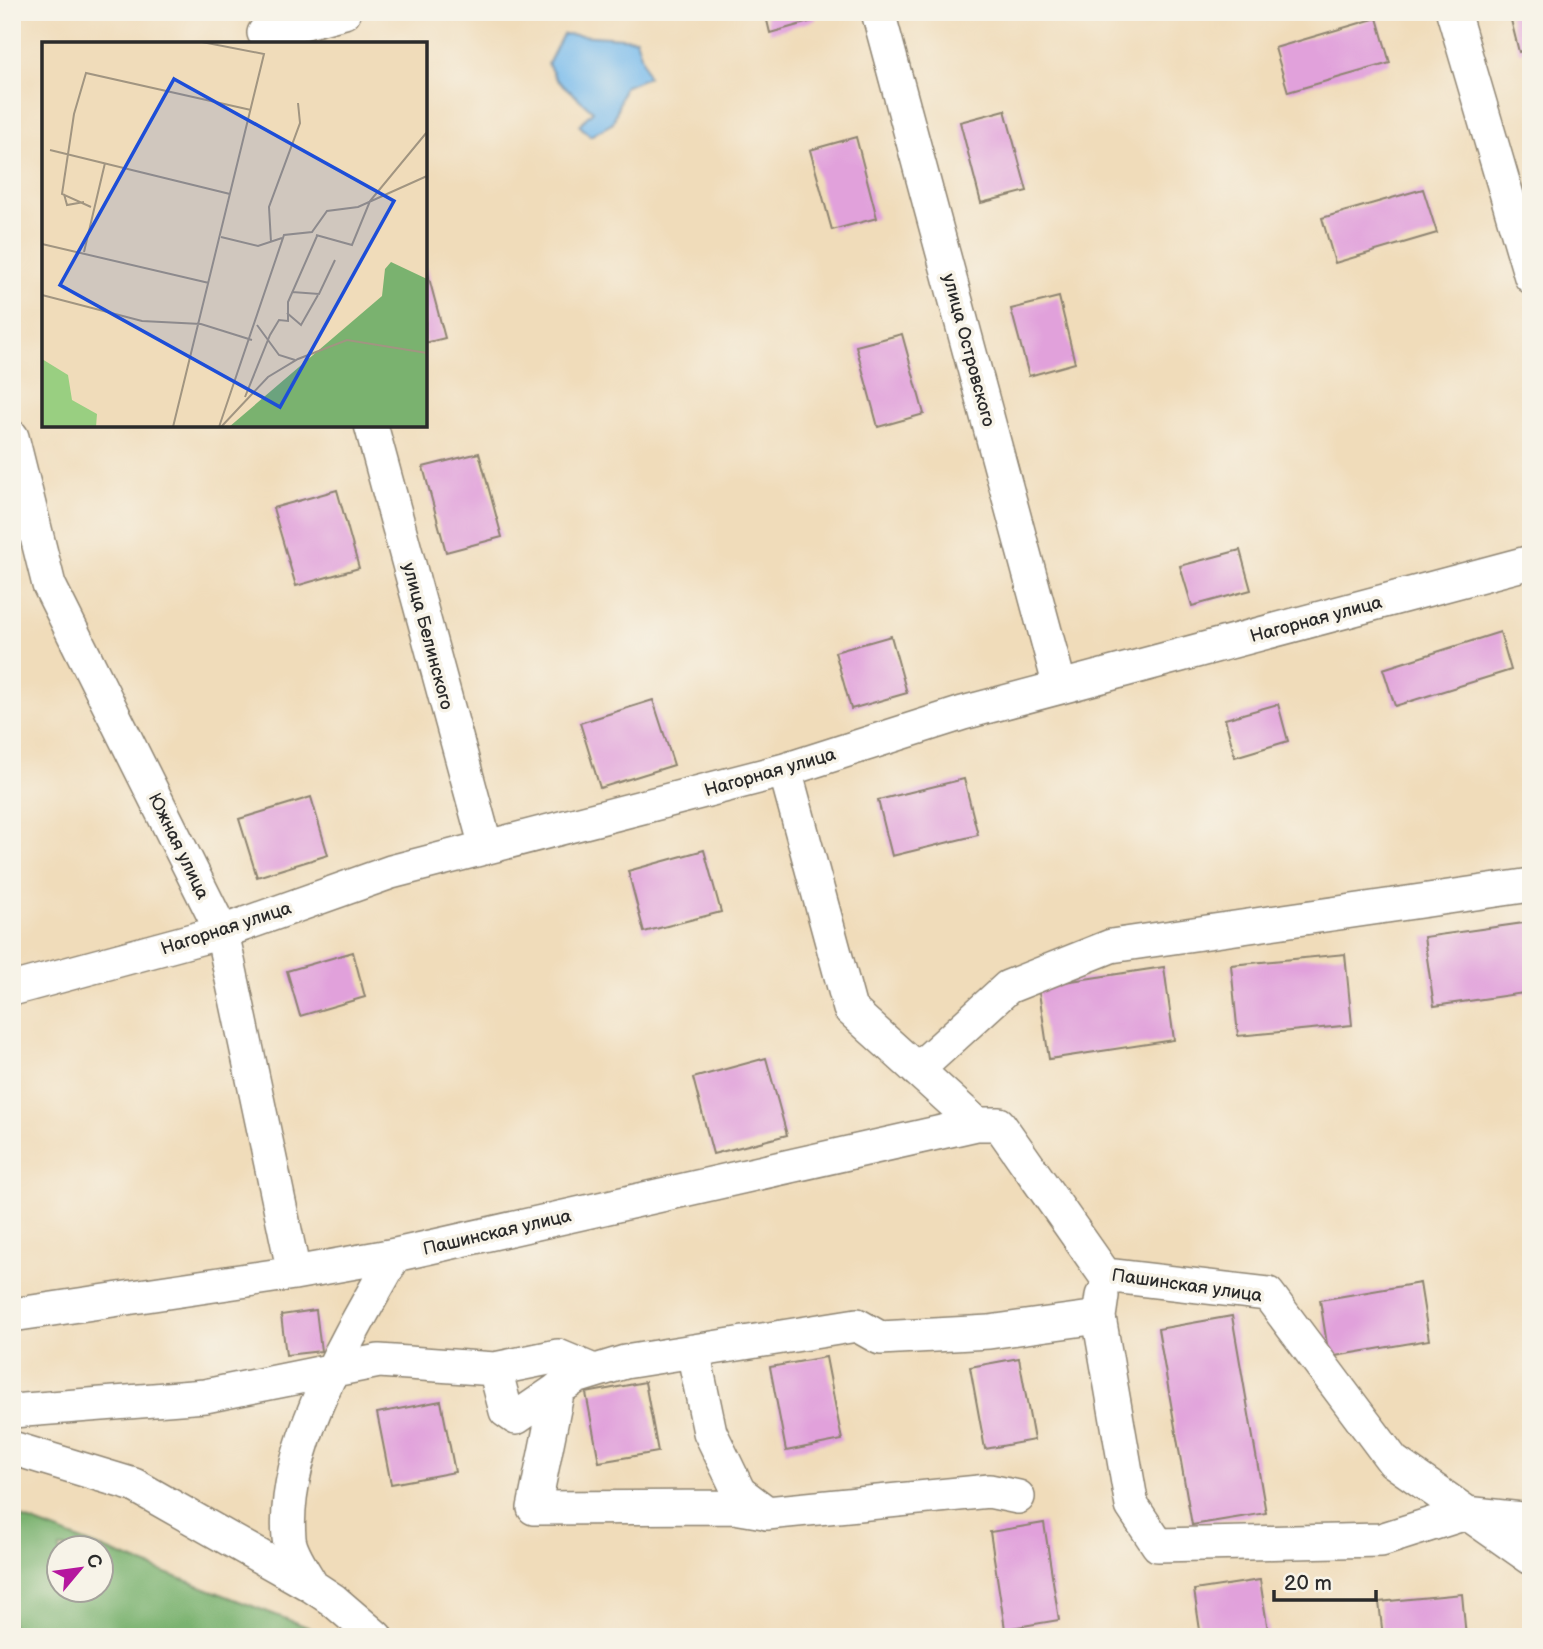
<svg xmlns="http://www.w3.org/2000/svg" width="1543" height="1649" viewBox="0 0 1543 1649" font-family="'Balsamiq Sans',sans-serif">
<rect width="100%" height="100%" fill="#f7f3e8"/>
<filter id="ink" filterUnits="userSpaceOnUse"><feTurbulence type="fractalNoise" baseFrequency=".0143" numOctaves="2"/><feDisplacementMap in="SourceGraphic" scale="14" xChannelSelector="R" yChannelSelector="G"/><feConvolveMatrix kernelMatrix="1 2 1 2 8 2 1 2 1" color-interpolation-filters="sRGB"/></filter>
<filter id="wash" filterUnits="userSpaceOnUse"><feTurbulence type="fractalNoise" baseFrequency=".00686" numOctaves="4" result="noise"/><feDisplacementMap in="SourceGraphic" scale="28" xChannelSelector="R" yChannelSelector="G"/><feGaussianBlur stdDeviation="1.57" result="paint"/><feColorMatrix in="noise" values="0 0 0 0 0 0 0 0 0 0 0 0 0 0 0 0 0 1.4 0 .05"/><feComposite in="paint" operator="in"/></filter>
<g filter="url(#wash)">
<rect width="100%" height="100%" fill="#f0dcba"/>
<path fill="#7ab26f" stroke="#526e4d" stroke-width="2" fill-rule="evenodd" d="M12,1514L315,1630L329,1637H12ZM60,1548H102V1590H60Z"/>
<path fill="#78bbed" stroke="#52738c" stroke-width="2" d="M563,34L636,39L648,77L624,87L613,123L590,136L579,125L593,111L556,79L548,64Z"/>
<g id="blocks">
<path fill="#e1a1db" d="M765,12H814L816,20L770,33Z
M1509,12H1531V49L1519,52Z
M1377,18L1390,63L1288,92L1275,48Z
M1005,110L1027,191L981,203L960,122Z
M856,137L877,218L832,230L810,150Z
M1423,189L1437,233L1335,263L1322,218Z
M426,267L445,338L425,343V268Z
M1059,297L1075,363L1029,376L1011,309Z
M902,334L924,414L878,427L856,346Z
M479,453L502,537L446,552L423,467Z
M337,490L359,568L296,586L273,508Z
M1240,550L1251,590L1192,606L1180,566Z
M1500,632L1511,670L1395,706L1383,669Z
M891,636L907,693L851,709L835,652Z
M653,700L674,765L600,788L580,723Z
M1278,704L1288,741L1235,757L1225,719Z
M964,779L978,835L892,856L878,800Z
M311,797L328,855L257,877L239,819Z
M704,850L721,912L644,932L628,871Z
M1531,922V992L1434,1006L1424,937Z
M353,952L365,997L300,1016L287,971Z
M1345,954L1352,1025L1238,1036L1231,965Z
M1164,967L1174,1040L1049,1059L1038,986Z
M766,1058L787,1135L713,1154L693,1078Z
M1420,1283L1429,1340L1329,1357L1320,1300Z
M316,1310L321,1351L286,1355L281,1315Z
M1232,1316L1266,1513L1192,1525L1158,1329Z
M826,1357L842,1440L786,1451L770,1367Z
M1019,1358L1034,1440L985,1449L970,1367Z
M645,1382L658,1452L599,1462L586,1393Z
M441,1401L455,1472L391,1484L377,1413Z
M1044,1523L1059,1620L1005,1629L990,1532Z
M1260,1580L1269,1637H1201L1194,1590Z
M1462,1594L1466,1637H1383L1379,1602Z"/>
</g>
</g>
<g filter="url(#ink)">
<use href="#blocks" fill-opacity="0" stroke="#8e8472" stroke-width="2"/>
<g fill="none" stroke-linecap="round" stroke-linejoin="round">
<g stroke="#8e8472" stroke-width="36">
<path id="minor" d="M878,12L1060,687
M1453,12L1531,277
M264,33L344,12
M371,425L486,847
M12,437L49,585L222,932L294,1273
M785,770L850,1009L977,1124
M12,989L222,932L391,872L785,770L963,713L1531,562
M917,1070L1008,987L1111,946L1531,885
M1102,1296L1099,1317L1132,1506L1158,1545L1381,1540L1466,1513L1531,1520
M12,1315L294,1273L395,1255L977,1124H999L1105,1275L1268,1294L1393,1461L1531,1558
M693,1351L710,1432L739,1492L767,1513L989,1491L1018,1497
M495,1369L558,1356L594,1371
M558,1389L534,1508L734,1507L764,1512
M12,1411L205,1396L379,1361L495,1369L506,1411L516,1418L576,1377L625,1362L857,1325L880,1338L989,1332L1099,1317
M12,1448L134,1485L312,1586L333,1600L376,1637
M312,1586C305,1573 290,1553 289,1538C281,1446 351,1333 395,1255"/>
</g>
<use href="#minor" stroke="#fff" stroke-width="33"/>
</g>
</g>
<g text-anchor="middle" stroke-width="7" stroke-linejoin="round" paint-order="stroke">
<g font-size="18" fill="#2b2b2b" stroke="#f7f3e8">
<text transform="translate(969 350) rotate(75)" y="6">улица Островского</text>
<text transform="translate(1316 619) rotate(-15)" y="6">Нагорная улица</text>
<text transform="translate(428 636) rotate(75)" y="6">улица Белинского</text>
<text transform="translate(770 772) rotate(-16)" y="6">Нагорная улица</text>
<text transform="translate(179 846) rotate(64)" y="6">Южная улица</text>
<text transform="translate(226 928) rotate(-18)" y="6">Нагорная улица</text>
<text transform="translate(497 1232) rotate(-13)" y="6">Пашинская улица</text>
<text transform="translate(1187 1285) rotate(8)" y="6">Пашинская улица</text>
</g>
</g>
<g transform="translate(42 42)">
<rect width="385" height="385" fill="#f0dcba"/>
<path d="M0,317L26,333L30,358L55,372L54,385H0Z" fill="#99cf81"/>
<path d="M349,220L385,237V385H187L340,254L343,227Z" fill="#7ab26f"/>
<path fill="none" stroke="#a19581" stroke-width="2" d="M8,108L188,152M22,152L25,163L42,160M49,165L20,152L32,72L44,31L209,68M274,193L310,203L328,159L385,90M179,195L216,204L240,196M229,200L227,165L258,81L256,61M0,202L167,241M42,210L63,121M250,250L277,252L293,218M0,253L100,279L159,282L210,298M245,271L259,283L276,253M215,283L237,313L253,318M203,355L228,293L237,278L246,279V260L275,194M131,385L222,12L160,0M177,385L242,193L270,190L285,169L316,165L385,134M179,385L226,335L256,317L305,298L385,311"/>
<path fill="#1d4ed8" fill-opacity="0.15" stroke="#1d4ed8" stroke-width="3.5" d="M132,37L352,159L238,365L18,243Z"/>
<rect width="385" height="385" fill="none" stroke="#2b2b2b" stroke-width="3.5"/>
</g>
<rect width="1543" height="1649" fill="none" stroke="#f7f3e8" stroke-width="42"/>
<g transform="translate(80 1569) rotate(61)"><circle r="33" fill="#f7f3e8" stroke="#a5a39c" stroke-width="2"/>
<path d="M0-5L12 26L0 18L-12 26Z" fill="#b5179e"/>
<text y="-10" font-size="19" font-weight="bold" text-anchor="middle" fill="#2b2b2b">С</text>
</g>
<path d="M1274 1590v10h102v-10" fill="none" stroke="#2b2b2b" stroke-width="3.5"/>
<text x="1284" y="1590" font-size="21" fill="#2b2b2b" stroke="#f7f3e8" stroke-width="5" paint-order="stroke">20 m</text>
</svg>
